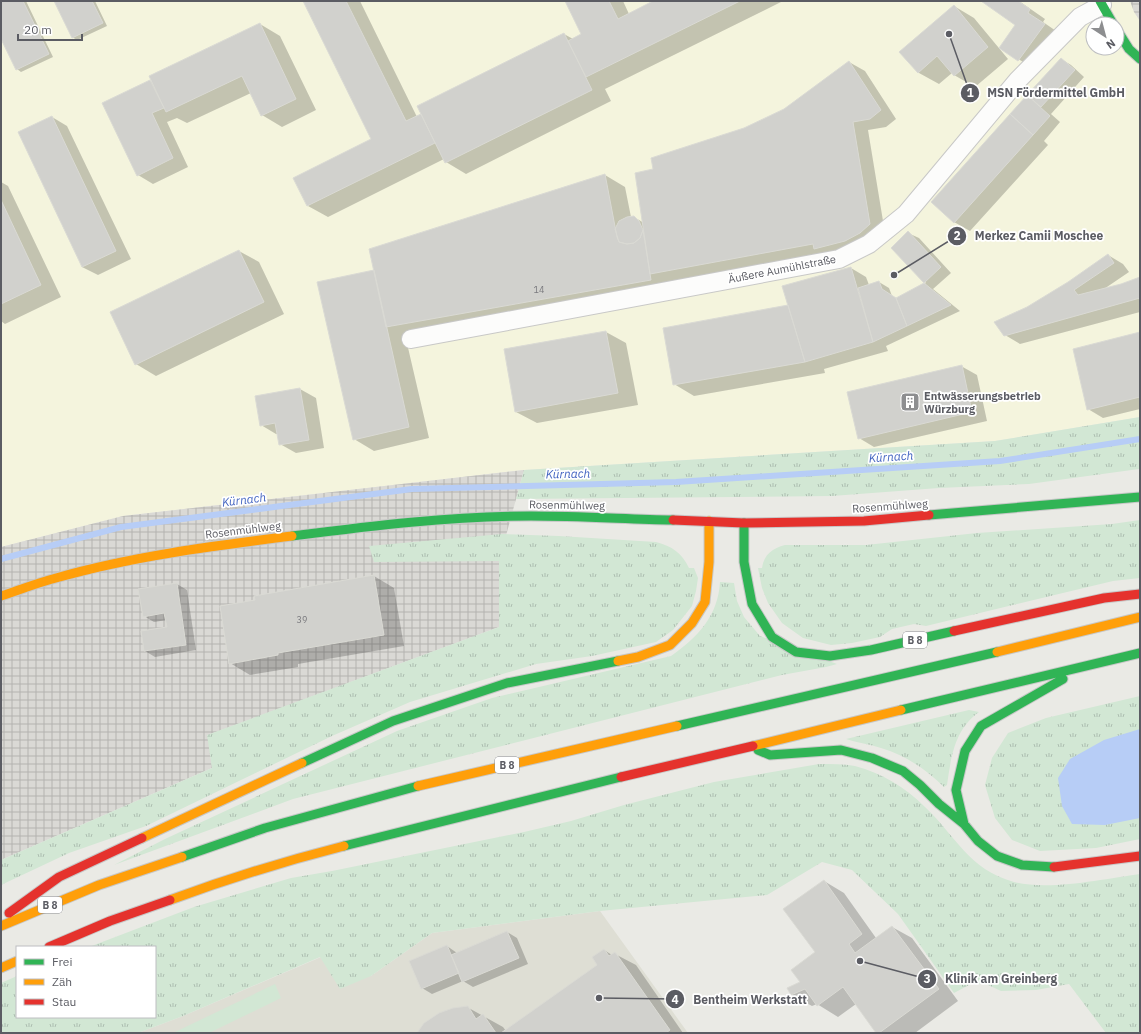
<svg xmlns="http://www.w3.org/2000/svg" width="1141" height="1034" viewBox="0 0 1141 1034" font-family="'IBM Plex Sans',sans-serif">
<defs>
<pattern id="industrial-grid" width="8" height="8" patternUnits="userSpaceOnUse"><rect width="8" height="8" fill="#dad9d5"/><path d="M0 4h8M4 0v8" fill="none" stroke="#b4b3b0"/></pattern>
<pattern id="grass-tufts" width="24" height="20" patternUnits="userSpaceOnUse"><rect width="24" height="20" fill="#d2e7d4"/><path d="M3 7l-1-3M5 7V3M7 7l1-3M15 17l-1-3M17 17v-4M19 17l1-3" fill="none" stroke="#adbeb0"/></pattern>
</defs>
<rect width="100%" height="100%" fill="#eaeae5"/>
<path fill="#f4f4dd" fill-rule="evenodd" d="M1,1H1140V417L995,441L524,470L123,516L1,547ZM1093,24H1117V48H1093Z"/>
<path fill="url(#industrial-grid)" d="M1130,1H1140V21L1134,12Z
M524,470L499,561V627L208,735L212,768L1,860V547L123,516Z"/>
<path fill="#deded4" d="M600,911L688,1033H138L183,1016L321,957L371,976L432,933Z"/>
<path fill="url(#grass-tufts)" d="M1140,417L1139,469L1029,484L939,488L832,496L516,499L524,470L995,441Z
M1140,520V578L1113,581L926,626L914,624L892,629L880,637L852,643L831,645L803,638L782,623L768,603L762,588L758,568H762C764,554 773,548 785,545H866L977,533L1112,524Z
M502,534L559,536L656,542C672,546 682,553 689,568H694L698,578L696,591L692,606L673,630L656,642L592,656L536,664L410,702L332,736L146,826L69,853L1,885V860L212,768L207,735L499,627V561L374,562L369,546Z
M720,582L734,583L737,601L744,617L760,636L837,664L826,667L782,675L293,799L114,865L165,839L397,731L492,698L671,656C698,637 718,616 720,582Z
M1140,696V839L1096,848L1040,851L1012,840L995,818L985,785L992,758L1008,733L1046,718Z
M969,710L979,712C954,730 951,758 947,785L944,787C927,770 905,755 881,748C870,744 857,743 846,739Z
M819,764C831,764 844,764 855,766C882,773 906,788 925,807C956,836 968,869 1014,882C1049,891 1104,879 1140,874V1033H1106L1069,984L1036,990L1001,991L986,984H971L954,993L898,914L852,870L822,862L767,895L600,911L432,933L371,976L340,989L320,957L183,1016L138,1033H1V983L17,976V1017H155V947H89L194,907L291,878L332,871L524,832L571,821L624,805L714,782Z"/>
<path fill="#d2e7d4" d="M275,984L281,998L209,1033H173Z"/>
<path fill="#b7cdf6" d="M1140,729V818L1105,825L1072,824L1062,806L1058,778L1070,759L1104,740Z"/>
<path fill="#0003" fill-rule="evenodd" d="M1,1H26L53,57L21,72L17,69L1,37Z
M55,1H95L107,26L77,40L72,37Z
M304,1H360L417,117L564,34L573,39L583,34L566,1H623L629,14L655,1H783L605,89L611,101L466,174L446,162L444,159L328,217L308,206L373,140Z
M983,1H1019L1045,19L1043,22L1059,33L1034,69L1001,48L1017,25Z
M954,6L974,18L1008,59L975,87L954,75L952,73L939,84L919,73L901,52Z
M260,24L280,36L316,110L282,127L262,115L251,93L187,123L177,118L167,122L188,167L153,184L138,175L150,81L153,83Z
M1061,59L1071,65L1084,77L1051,114L1060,122L1044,141L1048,145L970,231L954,222L1011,114Z
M849,62L865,71L896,119L886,127L868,130L885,233L861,250L406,339L429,438L374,451L354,439L375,270L605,175L625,187L631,217H634L644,223L654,170L745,129L784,110ZM613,234L619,237V240L612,236Z
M52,117L67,126L131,259L98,275L82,267Z
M1,182L8,186L61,297L5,324L1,321Z
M908,233L919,238L951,273L933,289L960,311L886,346L888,351L824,369L825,373L694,396L674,384L789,306L851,268L866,277L869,285L879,282L889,288L892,296L897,299L926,283L892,248Z
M239,251L259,262L284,314L156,376L136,364Z
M1108,255L1123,264L1129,272L1104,289L1122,284L1140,278V312L1020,344L1005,335L1027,308L1069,283Z
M606,332L626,343L638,405L537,423L516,412L505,350Z
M1140,333V409L1103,418L1088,409Z
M961,366L977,375L987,421L874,447L859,438Z
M300,389L316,398L324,448L296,453L280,444L278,434H276L261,425L256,397Z
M374,576L394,588L404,646L298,664V667L250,675L230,663Z
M177,584L187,590L196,650L155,657L145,651L168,628L167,620L154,622L144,616Z
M824,881L844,893L876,938L892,927L912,938L958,1001L915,1033H877L856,1004L838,1017L817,1004L812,1006L792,995L789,988L801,982L816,952Z
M507,932L517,938L528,964L473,987L463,981L432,994L422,988L447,946L457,953Z
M604,950L612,955L615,954L636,965L683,1033H418L467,1007L503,1027L506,1031L599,965Z"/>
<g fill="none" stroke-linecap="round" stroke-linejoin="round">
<path stroke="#b7cdf6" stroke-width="6" d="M1,559L121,527L412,489L676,482L1000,461L1140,439"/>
</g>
<path fill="#d1d1cd" stroke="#dadad4" d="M1,1H23L49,54L16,70L1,39Z
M54,1H92L103,23L72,38Z
M303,1H346L406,121L421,114L435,143L307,206L293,178L371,139Z
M565,1H609L618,19L653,1H740L586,77L568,41L581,34Z
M981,1H1018L1030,9L1028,13L1045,24L1018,61L999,48L1015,25Z
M954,5L988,47L954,76L937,56L918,73L899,52Z
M260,23L296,99L261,116L242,76L166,112L149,76Z
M564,33L592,90L445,163L417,106Z
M1061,58L1075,70L1041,107L1027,95Z
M849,61L881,110L870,119L853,122L870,224L860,233L845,241L814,249L813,244L650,274L635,173L653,169L651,158L744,128L784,109Z
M150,80L164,108L152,113L173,158L137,176L102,103Z
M1027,95L1050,116L1033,135L1010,114Z
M1010,114L1033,135L954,223L931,202Z
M52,116L116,251L82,267L18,132Z
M605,174L617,237L619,242L627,244L634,243L640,238L643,230L651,280L386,327L369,249Z
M1,200L41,285L1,304Z
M634,216L639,221L643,230L640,238L634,243L627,244L619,242L615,229L619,221L627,217Z
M908,231L941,267L924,283L891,248Z
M239,250L264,302L135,365L110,312Z
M1108,254L1114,263L1074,290L1078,295L1121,284L1140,277V298L1004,336L994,322L1027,307L1068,282Z
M851,267L873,342L805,362L782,286Z
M374,270L409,427L353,440L317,282Z
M879,281L882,289L896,298L907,326L873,342L858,288Z
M924,283L951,305L907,326L896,298Z
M788,305L805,362L673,385L663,328Z
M606,331L618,393L515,412L504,349Z
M1140,332V397L1087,410L1073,349Z
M962,365L972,412L858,439L847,392Z
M300,388L309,440L279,445L275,423L260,426L255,396Z
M374,575L384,635L278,653V655L229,664L220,606L255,600L254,596Z
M177,583L186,645L144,651L141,631L167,627L164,613L143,617L138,589Z
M824,880L862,934L849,944L855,953L892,926L939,989L879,1033H876L843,987L817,1006L805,989L791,995L787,988L800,982L791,970L815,952L783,909Z
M507,931L519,958L462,982L451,955Z
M447,945L459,973L421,989L409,961Z
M604,949L609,956L615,952L670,1030L666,1033H501L597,965L592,957Z
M468,1006L476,1019L483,1014L496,1033H417L424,1023L439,1013L453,1008Z"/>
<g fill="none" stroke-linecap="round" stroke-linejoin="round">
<g stroke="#c8c8c7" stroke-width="20">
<path id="street" d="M411,339L839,259L869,244L906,214L1018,80L1080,17L1102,5"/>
</g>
<g stroke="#c7c7c7" stroke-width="11">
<path id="fast" d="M1100,1L1113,24
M1117,30L1129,49L1140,59
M929,515L1140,497
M744,523V562L752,604L772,637L796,652L830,656L871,650L954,631
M292,536C371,526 451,516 531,516C578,516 626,519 673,520
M901,710L1140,653
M677,726L997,652
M758,750L770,755L841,750L872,758L903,771L920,785L939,804L964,824L978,841L997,856L1022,865L1054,867
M302,763L393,721L507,683L618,661
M964,824L956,790L965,751L981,726L1063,679
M344,846L621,777
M182,857L265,828L418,786"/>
</g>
<g stroke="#c7c7c7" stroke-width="11">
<path id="slow" d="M1,596C19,590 37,583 56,578C133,556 213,546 292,536
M997,652L1140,617
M618,661L638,657L670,645L692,623L705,602L709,562V521
M753,746L901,710
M418,786L677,726
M142,838L302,763
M170,900C227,879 285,861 344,846
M1,926L99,885L182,857
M1,968L17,961"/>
</g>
<g stroke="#c7c7c7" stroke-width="11">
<path id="jam" d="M673,520L744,523L864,521L929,515
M954,631L1104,598L1140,594
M621,777L753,746
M1054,867L1140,856
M9,913L59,877L142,838
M49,947L110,921L170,900"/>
</g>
<use href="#street" stroke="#fcfcfb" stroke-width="18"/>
<use href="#fast" stroke="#30b455" stroke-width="9"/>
<use href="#slow" stroke="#ff9f0a" stroke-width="9"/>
<use href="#jam" stroke="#e5322d" stroke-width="9"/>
</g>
<defs>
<g id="building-square" transform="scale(1)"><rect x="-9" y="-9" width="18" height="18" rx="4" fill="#8d8e90" stroke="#fff"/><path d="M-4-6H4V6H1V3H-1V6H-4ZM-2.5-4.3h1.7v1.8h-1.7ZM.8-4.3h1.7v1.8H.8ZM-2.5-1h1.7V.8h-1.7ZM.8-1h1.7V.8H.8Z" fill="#fff"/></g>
</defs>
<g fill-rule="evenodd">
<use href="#building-square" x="910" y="402"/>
</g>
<g text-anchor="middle" stroke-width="3.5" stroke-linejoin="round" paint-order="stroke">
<g font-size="9" fill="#7a7a7e">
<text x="539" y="293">14</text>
<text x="302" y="623">39</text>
</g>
<g fill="#fff" stroke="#8c8d92" stroke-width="1">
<rect x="903" y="632" width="24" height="16" rx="3"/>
<rect x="495" y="757" width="24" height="16" rx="3"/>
<rect x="38" y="897" width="24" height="16" rx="3"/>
</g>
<g font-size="10" font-weight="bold" fill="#5b5c63">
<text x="915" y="644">B 8</text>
<text x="507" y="769">B 8</text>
<text x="50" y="909">B 8</text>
</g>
<g font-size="11" fill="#5b5c63" stroke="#fff">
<text transform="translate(782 269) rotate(-11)" y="4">Äußere Aumühlstraße</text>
<text transform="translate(567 505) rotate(1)" y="4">Rosenmühlweg</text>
<text transform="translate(890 506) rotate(-4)" y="4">Rosenmühlweg</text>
<text transform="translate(243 530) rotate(-7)" y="4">Rosenmühlweg</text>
</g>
<g font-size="11" font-weight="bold" fill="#5b5c63" stroke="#fff" text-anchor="start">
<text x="924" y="400">Entwässerungsbetrieb<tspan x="924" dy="13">Würzburg</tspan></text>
</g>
<g font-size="12" font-style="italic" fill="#4465c1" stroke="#fff">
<text transform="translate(891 457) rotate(-4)" y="4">Kürnach</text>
<text transform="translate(568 474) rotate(-1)" y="4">Kürnach</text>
<text transform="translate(244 500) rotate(-7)" y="4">Kürnach</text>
</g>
</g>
<path fill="none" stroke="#5b5c63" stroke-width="1.5" d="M949 34L970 93M894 275L957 236M860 961L927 979M599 998L675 999"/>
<g fill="#5b5c63" stroke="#fff" stroke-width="1.5">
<circle cx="949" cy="34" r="4"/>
<circle cx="894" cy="275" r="4"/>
<circle cx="860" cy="961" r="4"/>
<circle cx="599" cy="998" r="4"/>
<circle cx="970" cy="93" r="10"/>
<circle cx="957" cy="236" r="10"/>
<circle cx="927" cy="979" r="10"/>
<circle cx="675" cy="999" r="10"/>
</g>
<g font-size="12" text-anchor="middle" font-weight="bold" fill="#fff">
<text x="970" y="97">1</text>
<text x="957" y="240">2</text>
<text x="927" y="983">3</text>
<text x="675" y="1004">4</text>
</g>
<g font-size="12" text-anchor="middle" font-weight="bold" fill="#5b5c63" stroke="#fff" stroke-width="3.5" stroke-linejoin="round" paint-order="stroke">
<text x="1056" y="97">MSN Fördermittel GmbH</text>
<text x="1039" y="240">Merkez Camii Moschee</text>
<text x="1001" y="983">Klinik am Greinberg</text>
<text x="750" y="1004">Bentheim Werkstatt</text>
</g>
<rect width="1141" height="1034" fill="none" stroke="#5b5c63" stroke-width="4"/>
<rect x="16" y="946" width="140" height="72" fill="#ffffff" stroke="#bdbec1"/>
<rect x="24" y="959" width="20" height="6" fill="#30b455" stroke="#bdbec1"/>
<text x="52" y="966" font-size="12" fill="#5b5c63">Frei</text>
<rect x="24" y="979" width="20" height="6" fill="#ff9f0a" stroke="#bdbec1"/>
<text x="52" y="986" font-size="12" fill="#5b5c63">Zäh</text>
<rect x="24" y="999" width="20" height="6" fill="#e5322d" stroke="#bdbec1"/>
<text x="52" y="1006" font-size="12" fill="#5b5c63">Stau</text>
<g transform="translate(1105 36) rotate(144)"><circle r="19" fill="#ffffff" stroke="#bdbec1"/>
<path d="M0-3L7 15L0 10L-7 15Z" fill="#8d8e90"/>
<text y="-6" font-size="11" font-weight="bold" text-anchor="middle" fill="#5b5c63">N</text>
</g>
<path d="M18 34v6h64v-6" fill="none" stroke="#5b5c63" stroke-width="2"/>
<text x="24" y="34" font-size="12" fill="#5b5c63" stroke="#ffffff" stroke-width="3" paint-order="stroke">20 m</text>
</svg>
